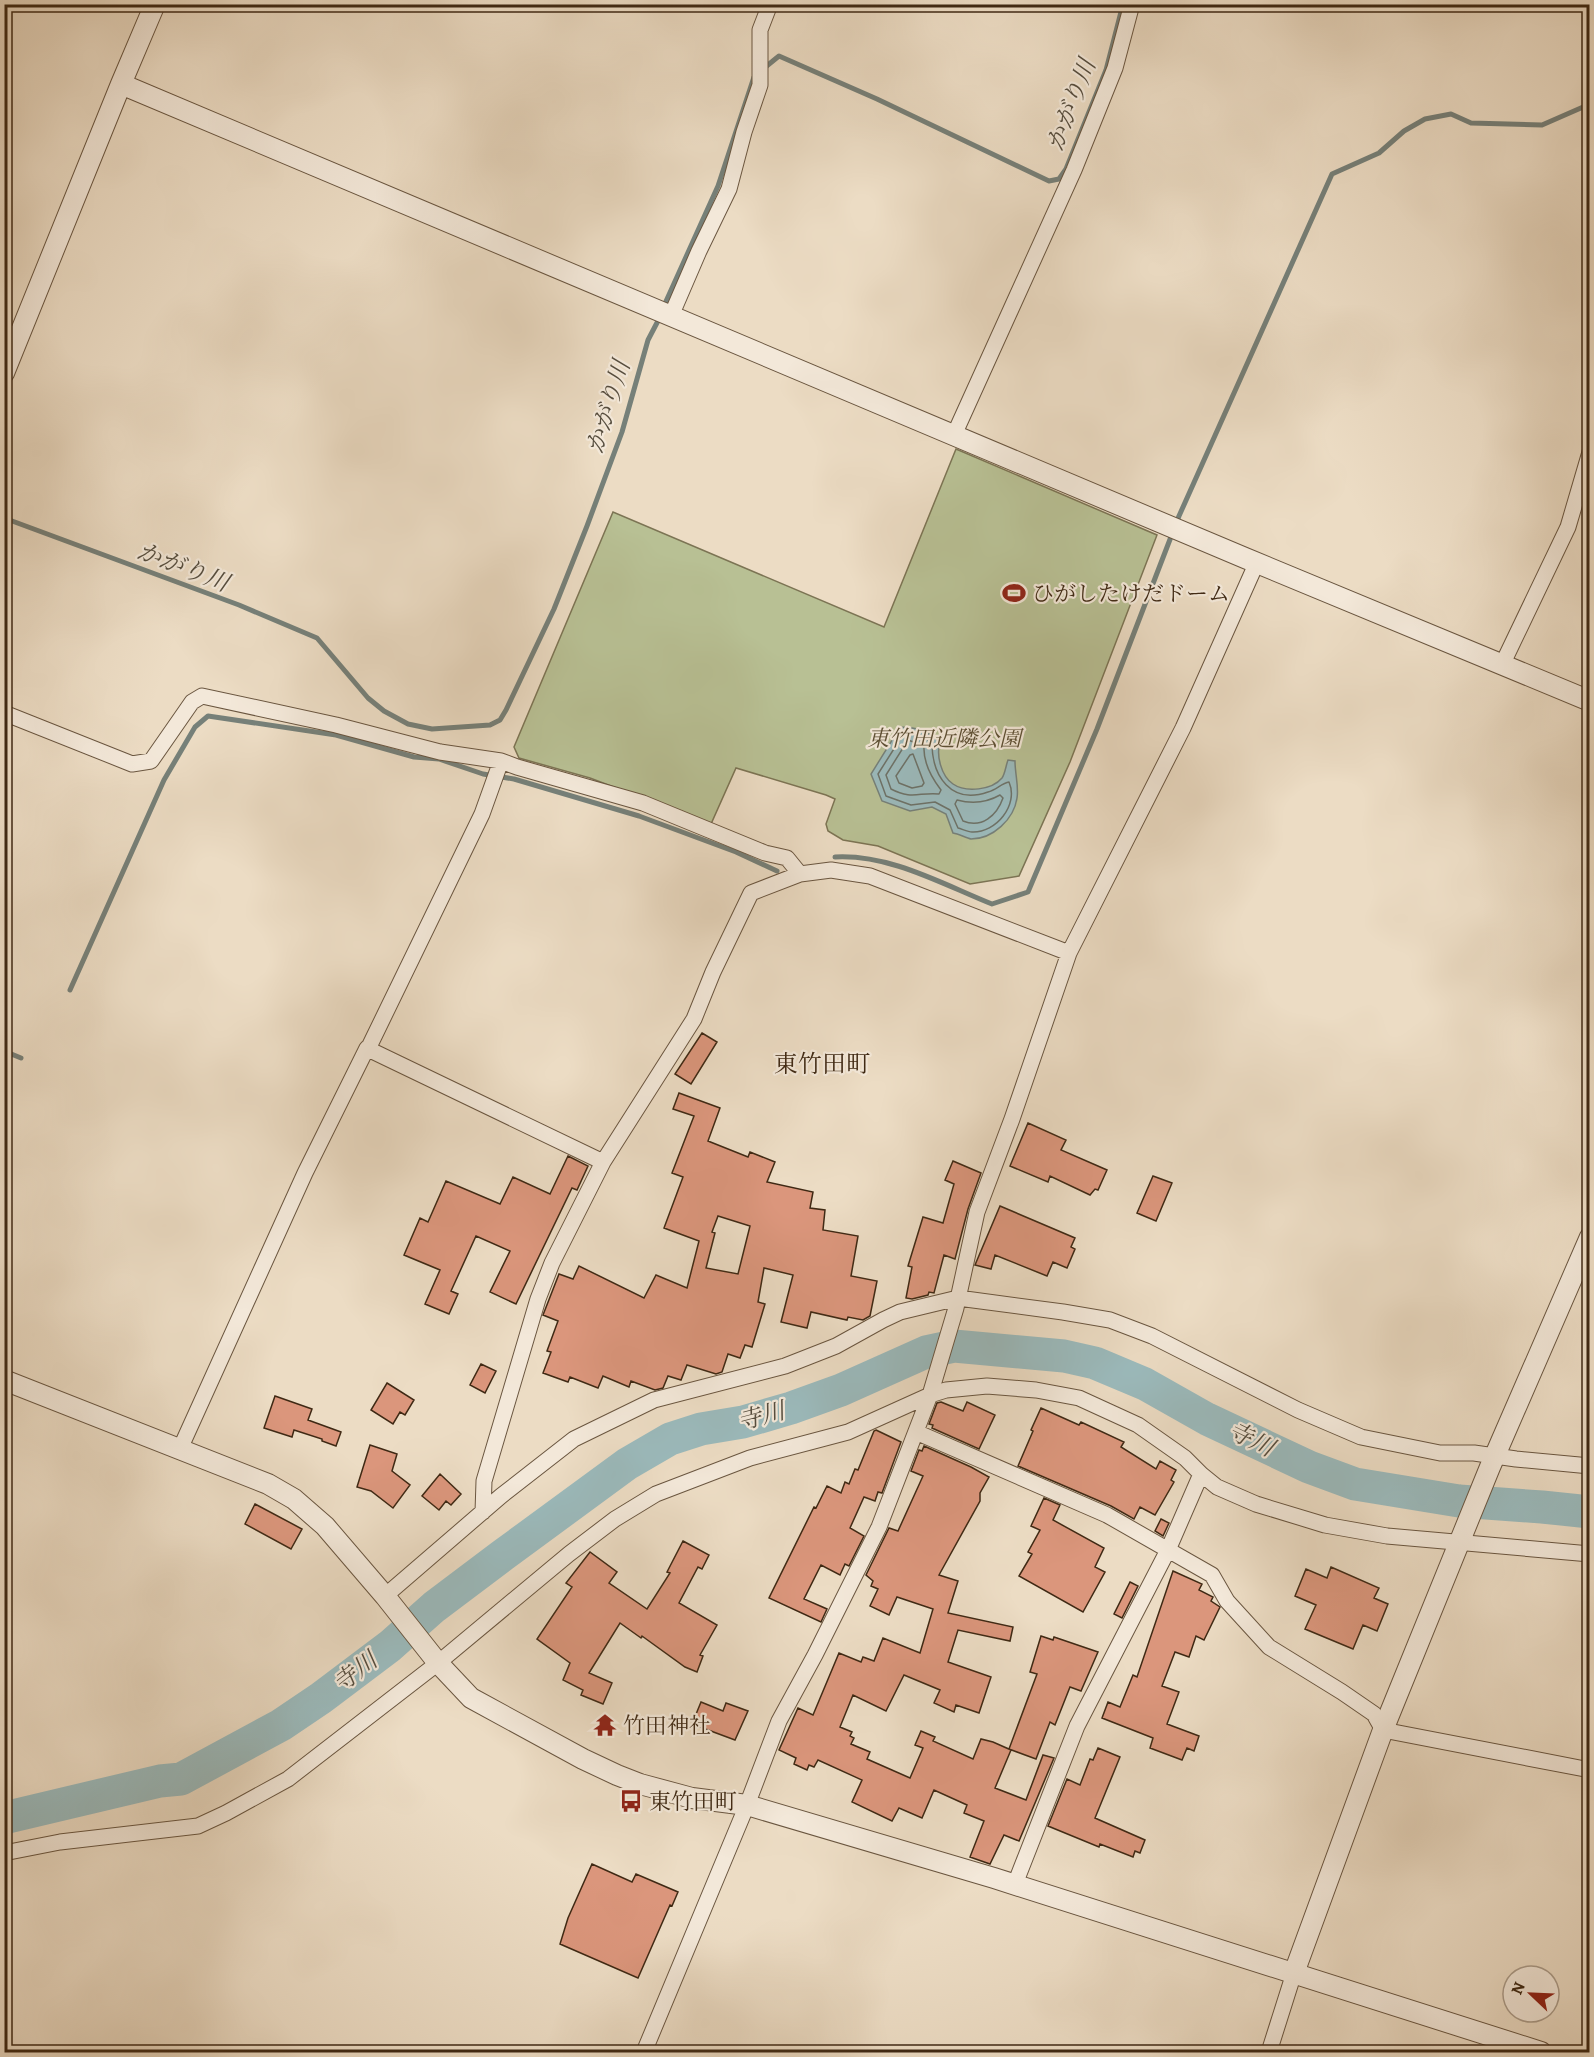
<svg xmlns="http://www.w3.org/2000/svg" width="1594" height="2057" viewBox="0 0 1594 2057" font-family="Alegreya,'Noto Serif JP',serif">
<rect width="100%" height="100%" fill="#ecdcc4"/>
<filter id="stains"><feTurbulence type="fractalNoise" baseFrequency=".00333" numOctaves="4"/><feColorMatrix values="0 0 0 0 .2 0 0 0 0 .09 0 0 0 0 .02 0 0 0 .5 -.17"/></filter>
<radialGradient id="worn" r=".72"><stop offset=".6" stop-color="#630" stop-opacity="0"/><stop offset="1" stop-color="#630" stop-opacity=".3"/></radialGradient>
<path fill="#b8c094" stroke="#7c7454" stroke-width="1.5" d="M956,449L1157,535L1070,762L1019,876L970,884L878,846L843,840L828,831L826,824L835,799L826,795L736,768L711,824L590,778L519,758L514,747L613,512L884,627Z"/>
<path fill="#9bbabc" stroke="#768079" stroke-width="1.5" d="M898,727C916,727 927,730 940,742C936,755 941,776 953,784C966,793 992,790 1002,778C1005,774 1006,765 1008,760L1015,761C1015,774 1019,787 1017,798C1014,819 993,839 971,839C966,838 959,834 953,833L946,814L932,807L910,811L882,801L871,774L891,742Z"/>
<g fill="none" stroke-linecap="round" stroke-linejoin="round">
<path stroke="#6d7268" stroke-width="1.5" d="M904,733C915,733 924,735 932,743C932,776 951,805 988,792C996,790 1002,783 1009,782C1019,805 996,833 972,832C968,832 962,829 958,828L950,810L935,802L911,805L886,796L878,774Z
M908,740L924,746C923,763 931,777 941,790L939,794C919,792 912,800 891,789L886,775Z
M913,754L924,783L922,786L912,788L899,783L896,776L910,755Z
M1000,795L1003,798C997,815 982,829 963,821L955,804L957,800C972,804 986,803 1000,795Z"/>
<path stroke="#768079" stroke-width="5" d="M763,69L779,56L877,99L1049,181L1059,179L1066,169L1106,70L1123,4
M663,308L718,186L754,77
M4,518L239,605L317,638L368,698L384,711L408,724L432,729L490,725L500,720L506,710L554,609L587,526L622,432L648,340L660,317
M835,857C890,854 942,884 992,904L1028,892L1097,729L1179,516L1332,174L1379,153L1404,131L1425,119L1451,114L1471,123L1542,125L1590,104
M70,990L164,780L195,727L208,716L336,735L414,757L439,759L483,774L514,779L639,816L736,852L777,871
M4,1051L21,1058"/>
<path stroke="#9bbabc" stroke-width="33" d="M4,1818L160,1781L181,1779L281,1725L321,1698L390,1646L434,1607L503,1555L627,1464L670,1439L701,1429L743,1422L791,1408L841,1390L926,1352L954,1346L1064,1356L1095,1363L1145,1384L1207,1419L1309,1467L1355,1484L1459,1501L1542,1507L1590,1512"/>
</g>
<path fill="#db967c" stroke="#3f2914" stroke-width="1.5" fill-rule="evenodd" d="M702,1033L717,1042L691,1084L675,1074Z
M679,1093L720,1108L708,1141L748,1157L750,1152L775,1162L767,1182L813,1192L810,1208L825,1210L823,1230L858,1236L851,1276L877,1281L870,1316L863,1320L848,1317L847,1320L811,1312L807,1328L781,1322L793,1275L764,1268L758,1302L765,1304L752,1347L745,1345L740,1358L728,1354L722,1372L716,1374L687,1365L681,1380L668,1376L663,1388L655,1390L631,1381L629,1387L603,1376L598,1388L570,1377L568,1382L543,1373L551,1352L547,1351L558,1321L543,1315L559,1274L573,1279L579,1266L644,1298L656,1275L687,1288L699,1241L664,1228L683,1177L672,1173L694,1116L673,1109ZM718,1216L750,1226L738,1274L706,1268L715,1233L712,1232Z
M1028,1123L1066,1140L1061,1150L1107,1170L1098,1190L1095,1189L1090,1195L1050,1176L1048,1182L1010,1166Z
M568,1156L588,1166L577,1190L572,1188L516,1304L490,1292L510,1251L476,1236L451,1291L458,1294L449,1314L425,1304L440,1270L404,1255L420,1218L428,1222L446,1181L500,1204L513,1177L550,1194Z
M953,1161L981,1173L968,1209L955,1259L944,1255L934,1293L929,1292L928,1295L912,1299L906,1298L912,1267L908,1266L923,1217L943,1223L954,1184L945,1180Z
M1153,1176L1172,1183L1156,1221L1137,1213Z
M1000,1206L1075,1238L1071,1247L1075,1249L1067,1268L1053,1262L1047,1276L995,1255L991,1269L975,1265Z
M481,1364L496,1371L485,1393L470,1385Z
M387,1383L414,1400L405,1415L400,1412L393,1424L371,1410Z
M275,1396L312,1409L308,1420L341,1432L336,1446L322,1441V1439L294,1430L292,1437L264,1428Z
M941,1402L963,1411L967,1402L995,1415L979,1449L932,1428L933,1425L929,1424L937,1403Z
M1041,1408L1079,1425L1081,1422L1124,1442L1121,1447L1156,1469L1160,1461L1176,1470L1171,1480L1174,1482L1155,1515L1140,1507L1134,1519L1111,1506L1018,1466L1033,1431L1031,1430Z
M876,1430L901,1442L882,1493L878,1492L875,1501L864,1497L850,1528L864,1536L849,1566L845,1564L840,1575L821,1565L804,1599L827,1609L821,1622L769,1598L814,1507L816,1508L827,1486L841,1493L845,1482L849,1484L855,1469L858,1470L874,1431Z
M370,1445L397,1454L392,1471L410,1485L393,1508L371,1491L357,1487Z
M924,1446L971,1467L989,1477L980,1493V1501L939,1575L958,1581L948,1613L1013,1627L1010,1641L958,1630L948,1662L991,1677L979,1713L956,1705L954,1712L934,1703L940,1690L904,1675L886,1711L853,1695L840,1727L852,1732L850,1736L854,1738L851,1744L870,1752L867,1759L910,1778L923,1748L915,1745L921,1731L935,1737L933,1741L973,1759L981,1739L993,1742L1011,1750L995,1788L1026,1800L1043,1755L1054,1758L1019,1841L1004,1835L990,1864L970,1857L984,1821L964,1813L967,1805L934,1790L922,1818L899,1808L892,1821L852,1802L862,1780L818,1760L814,1767L809,1765L807,1770L794,1764L796,1758L779,1750L798,1708L813,1715L839,1653L861,1662L863,1657L874,1661L883,1638L920,1653L933,1609L897,1597L889,1615L870,1606L878,1589L871,1586L873,1581L866,1575L889,1528L898,1531L923,1476L911,1471L919,1450L922,1451Z
M440,1474L461,1494L451,1505L446,1501L439,1510L422,1496Z
M1044,1498L1060,1505L1053,1520L1104,1548L1095,1567L1105,1572L1083,1612L1019,1576L1032,1554L1028,1552L1040,1530L1031,1526Z
M255,1504L302,1529L291,1549L245,1524Z
M1161,1519L1169,1523L1163,1536L1155,1531Z
M683,1541L709,1555L702,1569L698,1567L679,1603L717,1625L700,1655L703,1656L697,1672L685,1667L642,1636L641,1638L620,1623L589,1673L612,1683L603,1704L581,1695L583,1690L563,1680L570,1663L537,1639L572,1587L566,1583L590,1552L617,1572L609,1583L647,1609L670,1573L667,1572Z
M1331,1567L1379,1588L1374,1598L1388,1604L1377,1631L1363,1625L1353,1649L1305,1629L1316,1605L1295,1596L1306,1569L1327,1578Z
M1173,1571L1202,1584L1199,1590L1213,1597L1211,1601L1220,1607L1204,1640L1196,1636L1189,1657L1175,1652L1162,1686L1179,1692L1167,1724L1199,1736L1194,1751L1187,1748L1182,1760L1150,1748L1153,1738L1102,1718L1108,1702L1120,1707L1133,1675L1137,1677Z
M1130,1582L1138,1586L1122,1618L1114,1614Z
M1041,1636L1053,1640L1054,1637L1098,1652L1081,1691L1070,1687L1055,1725L1050,1722L1036,1759L1009,1749L1037,1674L1030,1672Z
M701,1702L723,1711L726,1703L748,1711L735,1740L692,1724Z
M1098,1748L1120,1757L1095,1818L1145,1840L1140,1853L1135,1851L1133,1857L1100,1844L1099,1847L1048,1826L1067,1779L1080,1785L1090,1759L1093,1760Z
M592,1864L632,1882L636,1874L678,1892L672,1906L670,1905L638,1978L560,1944L568,1918Z"/>
<g fill="none" stroke-linecap="round" stroke-linejoin="round">
<g stroke="#6a5640" stroke-width="17">
<path id="minor" d="M671,316L699,251L729,189L744,132L760,85V30L770,4
M954,435L1074,170L1115,68L1132,4
M1502,665L1568,527L1590,452
M4,713L132,764L151,761L192,702L202,696L336,725L440,752L501,761L517,767L643,803L765,853L787,858L800,874
M368,1049L603,1162
M916,1432L1107,1515L1212,1575L1227,1601L1269,1647L1342,1692L1374,1714L1383,1730L1590,1770
M180,1449L305,1173L367,1048L368,1049L482,814L501,761
M483,1512L484,1481L538,1299L552,1263L603,1162L694,1019L713,972L751,893L800,874L831,870L870,876L1069,953
M385,1596L501,1496L574,1439L654,1400L785,1366L836,1346L883,1320L900,1312L958,1298L1063,1312L1110,1320L1152,1336L1298,1410L1361,1437L1440,1453H1474L1516,1459L1590,1466
M4,1853L60,1842L198,1826L226,1813L288,1779L438,1663L569,1554L615,1519L656,1494L750,1458L848,1432L930,1395L946,1390L987,1386L1036,1390L1079,1398L1138,1425L1185,1458L1201,1474L1217,1487L1256,1504L1325,1525L1387,1536L1590,1554
M1015,1884L1077,1726L1168,1550L1201,1474
M644,2052L747,1805L779,1721L815,1655L879,1527L930,1395L956,1308L977,1212L1012,1119L1069,953L1183,728L1257,562
M1269,2052L1294,1973"/>
</g>
<g stroke="#6a5640" stroke-width="22">
<path id="tertiary" d="M121,84L1245,558L1590,701
M4,373L121,84L155,4
M4,1380L268,1484L294,1499L325,1526L385,1596L438,1663L471,1698L583,1759L617,1775L640,1784L692,1798L747,1805L994,1878L1541,2052
M1294,1973L1383,1730L1490,1467L1590,1237"/>
</g>
<use href="#minor" stroke="#f3e8d9" stroke-width="15"/>
<use href="#tertiary" stroke="#f3e8d9" stroke-width="20"/>
</g>
<defs>
<g id="stadium-bare" transform="scale(1.8)"><path d="M0-5a6.5 5 0 1 0 0 10a6.5 5 0 1 0 0-10ZM-3.5-1.8h7v3.6h-7Z" fill="#8f2418" stroke="#f3e8d9" stroke-width="2.5" paint-order="stroke"/></g>
<g id="temple-bare" transform="scale(1.8)"><path d="M0-6L5-2H3V0L6.5 2.5H4V6H1.5V3h-3V6H-4V2.5H-6.5L-3 0V-2H-5Z" fill="#8f2418" stroke="#f3e8d9" stroke-width="2.5" paint-order="stroke"/></g>
<g id="bus-bare" transform="scale(1.8)"><path d="M-5-6H5V4H4V6H2V4H-2V6H-4V4H-5ZM-3.5-4V0h7V-4ZM-3.5 1.2v1.5H-2V1.2ZM2 1.2v1.5H3.5V1.2Z" fill="#8f2418" stroke="#f3e8d9" stroke-width="2.5" paint-order="stroke"/></g>
</defs>
<g fill-rule="evenodd">
<use href="#stadium-bare" x="1014" y="593"/>
<use href="#temple-bare" x="605" y="1725"/>
<use href="#bus-bare" x="631" y="1801"/>
</g>
<g text-anchor="middle" stroke-width="4.5" stroke-linejoin="round" paint-order="stroke">
<g font-size="22" fill="#3f2914" stroke="#f3e8d9" text-anchor="start">
<text x="1032" y="601">ひがしたけだドーム</text>
<text x="623" y="1733">竹田神社</text>
<text x="649" y="1809">東竹田町</text>
</g>
<g font-size="22" font-style="italic" fill="#5d4f34" stroke="#f3e8d9">
<text x="944" y="746">東竹田近隣公園</text>
</g>
<g font-size="24" font-style="italic" fill="#564d3e" stroke="#f3e8d9">
<text transform="translate(1071 105) rotate(-69)" y="8">かがり川</text>
<text transform="translate(608 407) rotate(-73)" y="8">かがり川</text>
<text transform="translate(183 567) rotate(21)" y="8">かがり川</text>
<text transform="translate(761 1416) rotate(-15)" y="8">寺川</text>
<text transform="translate(1251 1439) rotate(26)" y="8">寺川</text>
<text transform="translate(355 1672) rotate(-38)" y="8">寺川</text>
</g>
<g font-size="24" fill="#3f2914" stroke="#f3e8d9">
<text x="822" y="1072">東竹田町</text>
</g>
</g>
<rect width="1594" height="2057" fill="none" stroke="#ecdcc4" stroke-width="24"/>
<rect x="6" y="6" width="1582" height="2045" fill="none" stroke="#3f2914" stroke-width="3"/>
<rect x="12" y="12" width="1570" height="2033" fill="none" stroke="#3f2914" stroke-width="1.5"/>
<g transform="translate(1531 1994) rotate(293)"><circle r="28" fill="#f3e8d9" stroke="#ab9c8a" stroke-width="1.5"/>
<path d="M0-4.5L10 22L0 15L-10 22Z" fill="#8f2418"/>
<text y="-9" font-size="16" font-weight="bold" text-anchor="middle" fill="#3f2914">N</text>
</g>
<rect width="100%" height="100%" filter="url(#stains)"/>
<rect width="100%" height="100%" fill="url(#worn)"/>
</svg>
